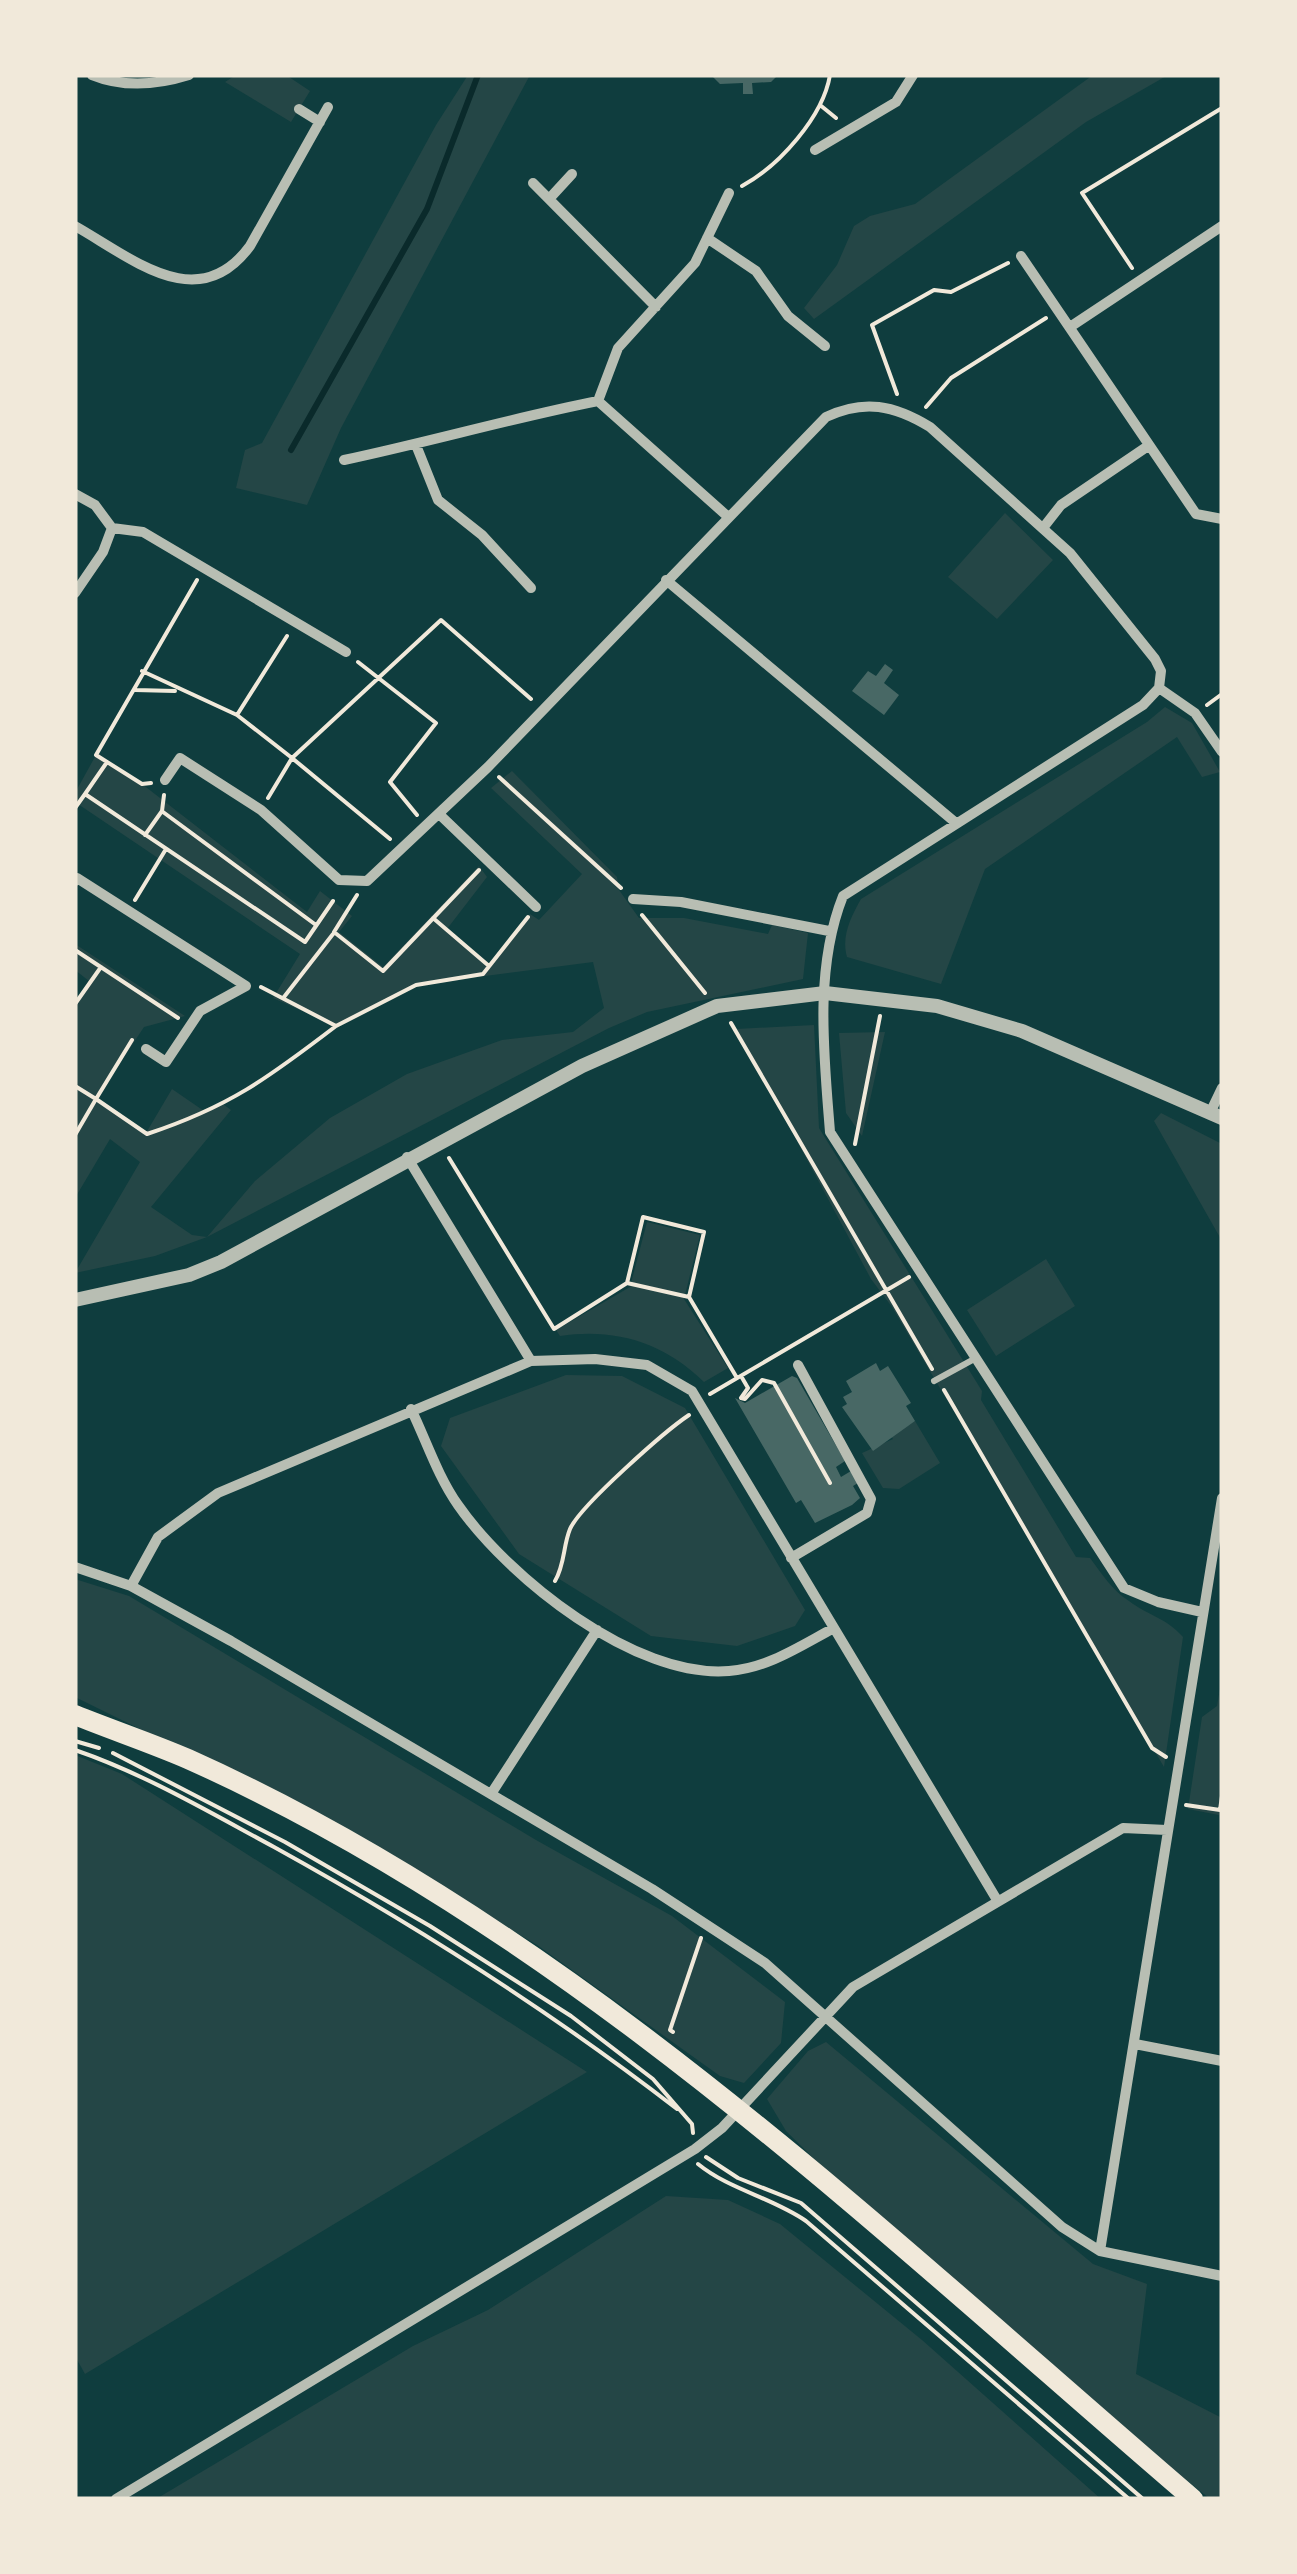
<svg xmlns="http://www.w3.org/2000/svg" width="1297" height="2574" viewBox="0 0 1297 2574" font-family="Inter,sans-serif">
<rect width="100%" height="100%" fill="#0f3d3e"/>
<path fill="#244646" d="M236,75H286L310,91L291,122L225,82Z
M468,75H530L341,428L307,505L236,488L245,450L262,443L436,125Z
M1093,75H1168L1086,122L814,319L804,308L837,265L854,226L870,216L915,204Z
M1005,513L1053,560L997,619L948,577Z
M1165,707L1192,723L1220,772L1202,777L1177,737L985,869L941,984L847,957C841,936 851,917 861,899L1147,722Z
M96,755L142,784L307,912L320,891L352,916L339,932L383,967L479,866L487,877L447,929L489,966L530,914L539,920L582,874L491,788L512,771L617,877L619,890L639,918H684L768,934L772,925L808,933L803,979L647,1012L609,1028L207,1237L155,1256L75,1273L140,1162L110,1139L75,1198V1002L89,981L75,970V944L185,1016L144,1027L96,1099L146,1133L172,1089L204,1111L223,1104L231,1110L151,1207L192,1235L207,1237L255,1181L330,1118L407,1074L502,1040L573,1032L604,1008L593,962L416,985L336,1026L273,998L300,954L75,802V793Z
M814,1025L819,1128L982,1391L981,1400L1076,1557L1090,1558C1102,1574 1112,1590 1129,1601C1149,1616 1165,1617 1183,1637L1164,1767L892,1307L871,1279L737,1029Z
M885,1032L862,1136L846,1113L839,1033Z
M1161,1113L1222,1144V1241L1154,1121Z
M647,1222L700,1235L684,1299L728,1368L704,1382C663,1342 615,1328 560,1336L556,1330L630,1287Z
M1046,1259L1075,1306L996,1356L967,1310Z
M566,1375L622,1376L685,1408L805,1610L795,1626L737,1646L651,1636L519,1554L441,1446L450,1418Z
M915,1421L940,1463L899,1489L883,1488L862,1453L893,1439L891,1436Z
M75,1579L129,1596L536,1840L672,1916L785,2002L781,2043L744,2083L720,2076L537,1945L345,1830L75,1697Z
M1222,1677V1798L1219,1815L1188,1809L1202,1717L1217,1706Z
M75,1755L122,1774L587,2072L85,2374L75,2356Z
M826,2042L1093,2264L1147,2284L1136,2374L1222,2418V2499H1210L929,2273L786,2131L767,2099L808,2051Z
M666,2196L728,2200L780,2224L922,2340L1101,2499H156L413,2346L488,2310Z"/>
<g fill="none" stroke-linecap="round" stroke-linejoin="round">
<path stroke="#0a2a2b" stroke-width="6" d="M291,450L427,209L478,75"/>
</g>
<path fill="#486865" d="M711,75H778L771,82L752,83L753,94H743V83L720,84Z
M885,664L893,670L884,683L899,695L884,715L852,691L868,671L876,676Z
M876,1363L880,1371L888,1366L911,1403L906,1406L915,1421L873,1451L842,1407L847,1404L843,1397L852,1392L846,1381Z
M792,1376L797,1378L845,1461L836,1467L841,1477L851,1471L858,1483L853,1486L860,1498L852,1505L815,1523L801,1500L796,1503L735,1398L745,1403Z"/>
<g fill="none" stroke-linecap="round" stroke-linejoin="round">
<path stroke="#f1e9da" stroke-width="4" d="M820,105L836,118
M742,186C779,166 823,117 830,75
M1132,268L1082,193L1222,108
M897,394L872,325L934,290L951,292L1008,263
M926,407L951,378L1046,318
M358,662L436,723L390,782L417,815
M142,671L237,715L292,758L268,798
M135,690L175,691
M1207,705L1222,694
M237,715L287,636
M107,762L85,794L305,942L333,901
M499,777L621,888
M151,783L142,784L96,755L197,580
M75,808L85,794
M163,812L316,925
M145,835L162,811L164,795
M390,839L292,758L441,620L531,699
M357,895L334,932L383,971L479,870
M135,900L166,849
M642,915L705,993
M433,918L489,966
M75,950L178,1018
M261,987L336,1026L416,985L483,974L528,917
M284,997L333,934
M75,1004L101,967
M731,1023L932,1369
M132,1040L96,1099L147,1134C229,1107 268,1078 336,1026
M75,1086L96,1099L75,1135
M855,1144L880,1016
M449,1158L554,1329L627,1283L689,1297L737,1378
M627,1283L643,1217L704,1232L689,1297
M741,1376L748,1388L741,1398L745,1399L762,1380L774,1383L830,1483
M944,1390L1152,1748L1166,1757
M710,1394L909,1277
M555,1581C565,1564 563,1546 570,1529C580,1506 665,1431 689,1415
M75,1741L99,1748
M75,1750C145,1774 209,1812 274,1847C415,1925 549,2010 677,2109
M113,1753L285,1842L430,1926L571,2016L653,2079L692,2124L693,2133
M1186,1805L1220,1810L1222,1796
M673,2032L670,2030L701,1938
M706,2157L738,2178L801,2203L1143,2499
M698,2164C730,2190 771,2197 806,2221L1129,2499"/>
<path stroke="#b8beb3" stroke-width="6" d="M934,1381L976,1358"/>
<path stroke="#b8beb3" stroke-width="10" d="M92,75C124,88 157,85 189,75
M299,109L320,122
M815,150L896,102L913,75
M533,183L656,307
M549,199L572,174
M75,226C132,258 198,317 250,246L328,107
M707,238L756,271L788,316L825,346
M1021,256L1196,514L1222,519
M1070,327L1222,226
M598,401L618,348L695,263L729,193
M416,445L438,500L482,535L531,588
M344,460C429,442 512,418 598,401L726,515
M75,494L95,505L112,528L143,532L346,652
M1043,528L1061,505L1148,446
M666,580L956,823
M75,593L103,552L112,528
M1159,688L1143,705L843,896C814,969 824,1055 830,1132L1124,1588L1158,1602L1202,1612
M1159,688L1195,713L1222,752
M165,780L180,758L261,810L339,880L367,881L488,767L826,417C864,399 894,405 930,427L1070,553L1155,659L1161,671L1159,688
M439,814L536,907
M75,881L77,878L246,986L200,1011L166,1062L146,1049
M633,899L681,902L829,931
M1210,1113L1222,1088
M407,1157L531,1361
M411,1409C426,1440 438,1477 458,1505C508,1577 635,1679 729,1671C768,1668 800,1646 834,1628
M791,1558L867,1513L871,1499L798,1365
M75,1567L131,1586L231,1641L652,1889L765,1963L1062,2227L1100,2251L1222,2276
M131,1586L158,1537L218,1493L531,1361L595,1359L647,1365L692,1391L997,1900
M491,1794L597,1630
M1135,2044L1222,2061
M1100,2251L1222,1498
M116,2499L695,2149L722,2128L853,1987L1123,1828L1167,1830"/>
<path stroke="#b8beb3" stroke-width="14" d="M75,1300L189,1275L221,1262L582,1066L717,1006L825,993L937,1006L1022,1031L1222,1118"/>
<path stroke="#f1e9da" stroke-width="20" d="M75,1715C112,1730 151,1743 188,1759C570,1930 879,2230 1193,2499"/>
</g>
<rect width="1297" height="2574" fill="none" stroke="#f1e9da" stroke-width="155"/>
</svg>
